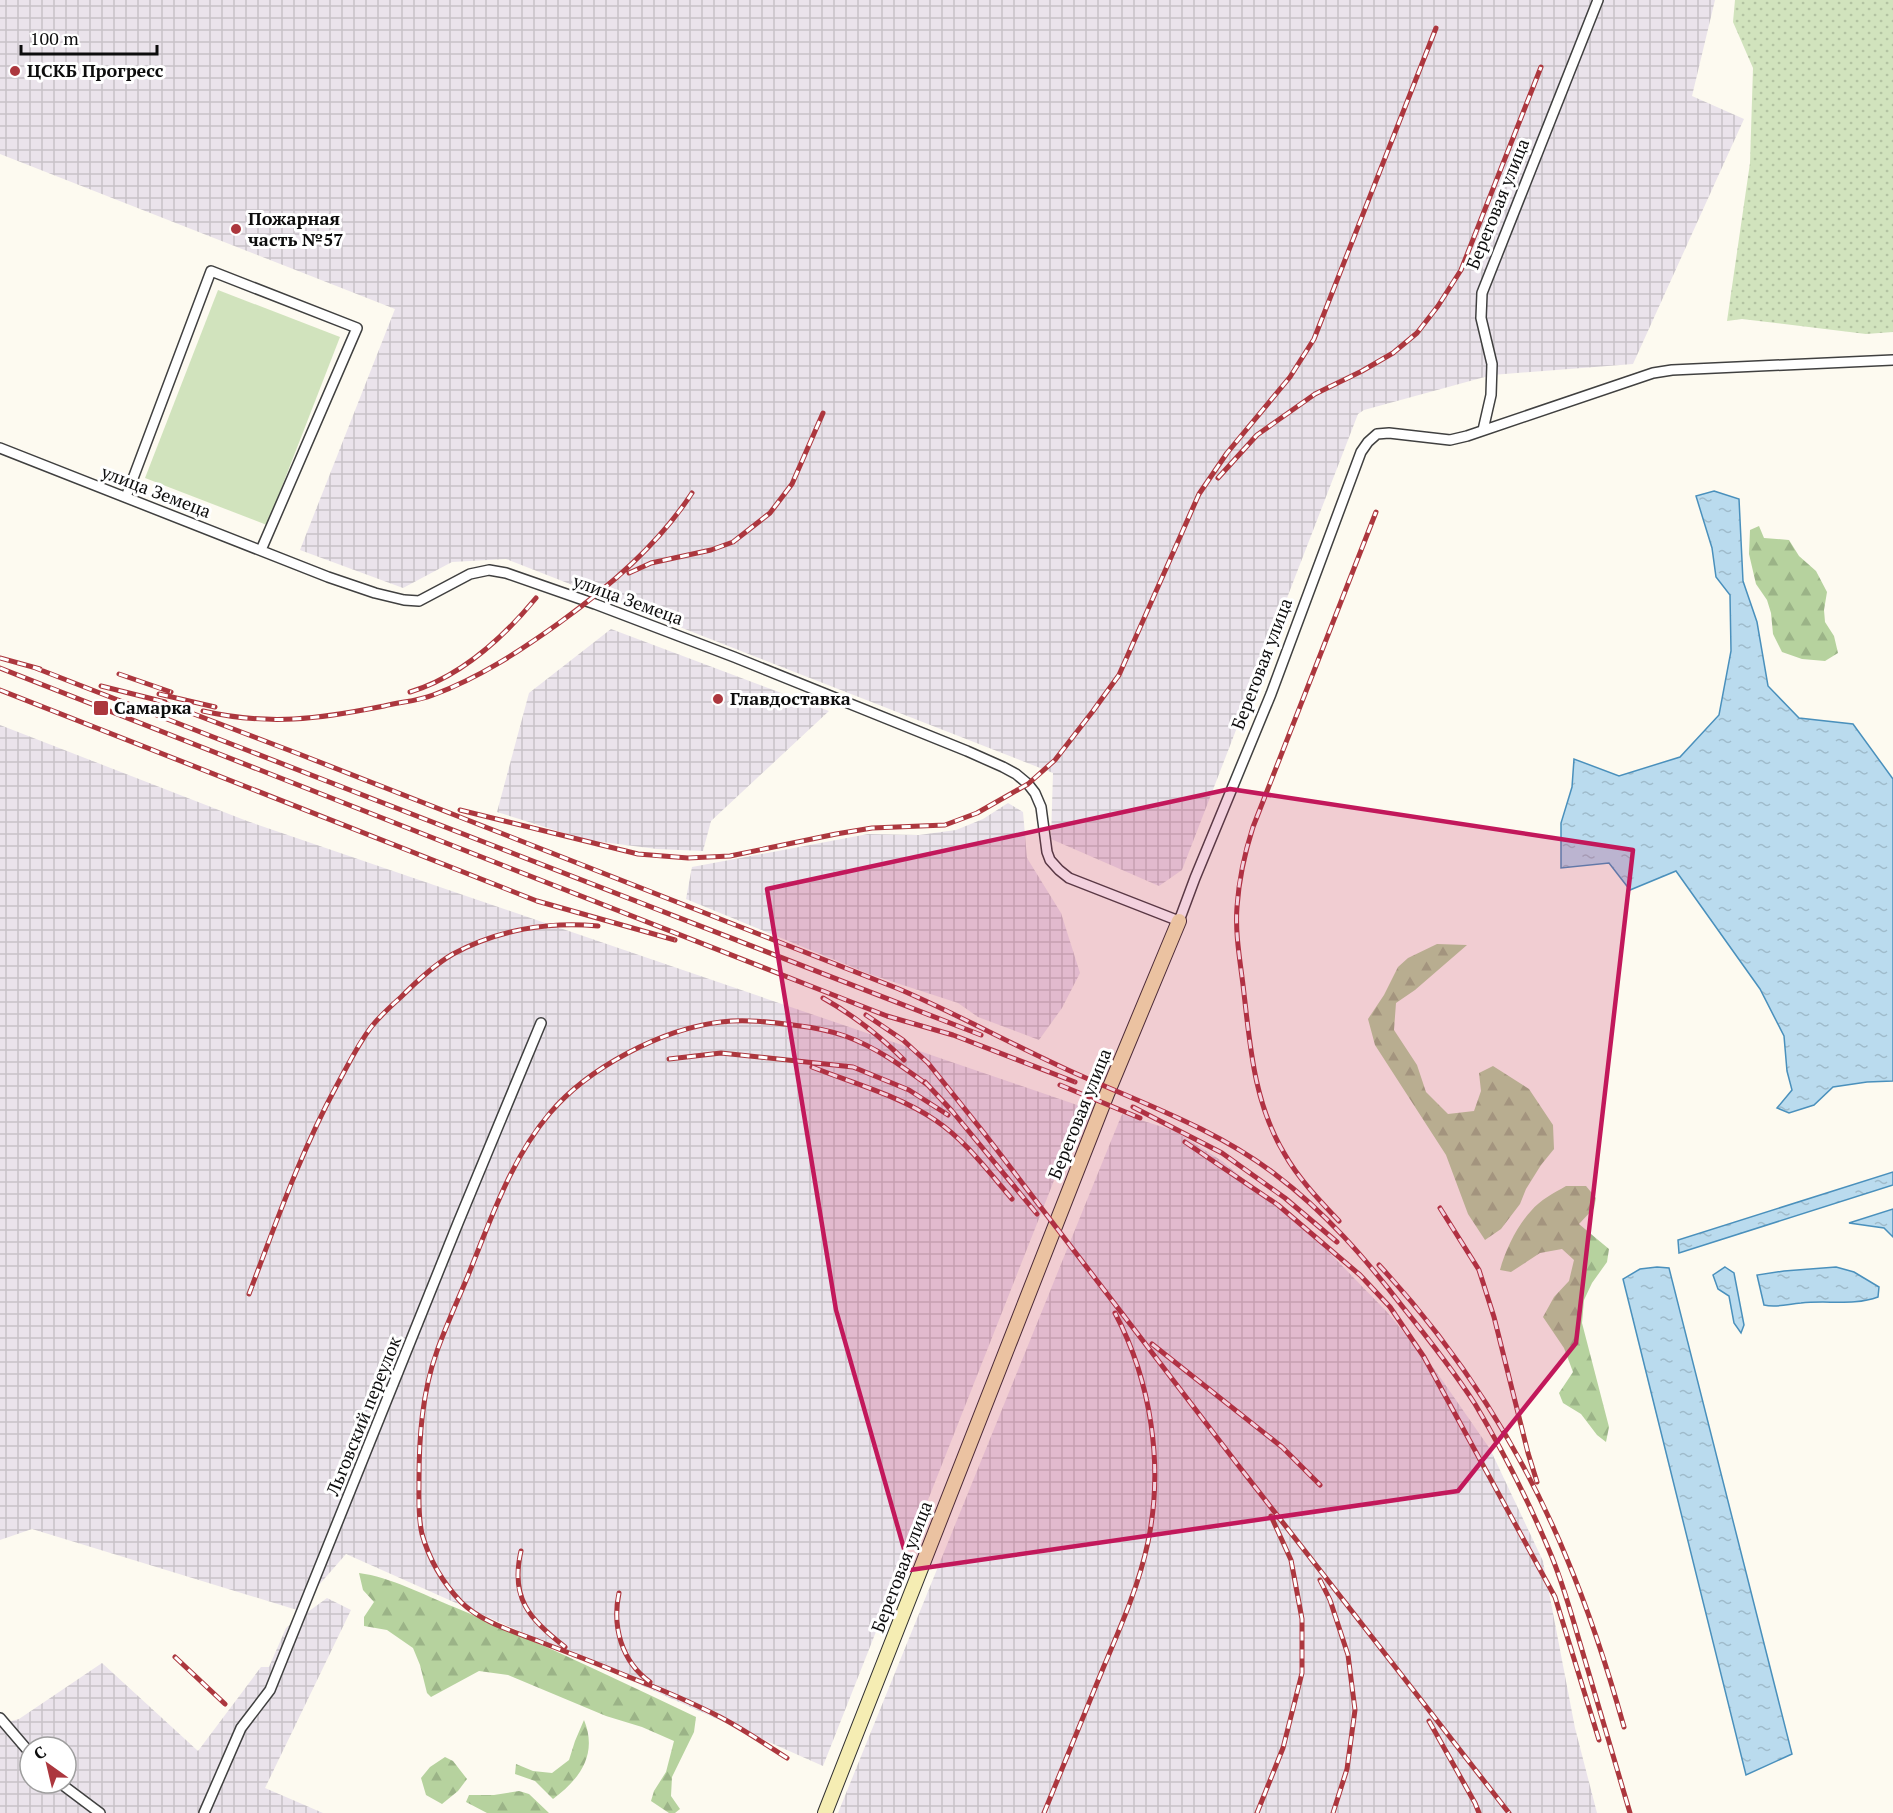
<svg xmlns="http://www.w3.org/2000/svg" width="1893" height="1813" viewBox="0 0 1893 1813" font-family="'PT Serif',serif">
<defs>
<pattern id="industrial-grid" width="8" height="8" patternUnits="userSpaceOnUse" patternTransform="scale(1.5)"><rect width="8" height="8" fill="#eae3eb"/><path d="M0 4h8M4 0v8" fill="none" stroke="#c8c2c8"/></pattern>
<pattern id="grass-dots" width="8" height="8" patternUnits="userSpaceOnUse" patternTransform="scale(1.5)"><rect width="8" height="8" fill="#d1e3bd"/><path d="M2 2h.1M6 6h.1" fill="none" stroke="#b2c2a1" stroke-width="1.8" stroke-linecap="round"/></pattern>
<pattern id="forest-firs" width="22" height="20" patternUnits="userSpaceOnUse" patternTransform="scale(1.5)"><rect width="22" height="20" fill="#b6d29e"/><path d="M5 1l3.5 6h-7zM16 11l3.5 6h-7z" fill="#9bb387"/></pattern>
<pattern id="water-ripples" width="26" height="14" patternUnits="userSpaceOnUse" patternTransform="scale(1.5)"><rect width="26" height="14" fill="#badbee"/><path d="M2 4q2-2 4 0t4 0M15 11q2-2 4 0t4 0" fill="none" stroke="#9fbbcb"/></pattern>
</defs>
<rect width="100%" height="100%" fill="#fdfaf0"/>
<path fill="url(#industrial-grid)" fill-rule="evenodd" d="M0,0H1715L1692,96L1744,119L1633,364L1492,375L1364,410L1358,414L1182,870L1159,886L1051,839L1053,773L506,559L452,562L403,588L300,550L395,309L0,154Z
M611,629L829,711L711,821L703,851L657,849L586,840L497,812L529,693Z
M0,725L247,821L1083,1107L823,1766L346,1554L297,1610L32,1529L0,1540Z
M1008,803L1023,812L1027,858L1061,913L1080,973L1062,1008L1039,1040L978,1017L958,1003L869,974L686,899L692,867L868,834L919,835L956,830L983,819Z
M1122,1114L1175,1131L1222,1161L1320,1243L1388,1313L1435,1370L1490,1449L1543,1561L1575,1728L1597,1813H838Z
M327,1598L351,1610L265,1788L323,1813H0V1724L19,1719L102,1663L198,1751L261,1667H269L286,1628ZM30,1747H66V1783H30Z"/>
<path fill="url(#grass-dots)" d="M1735,0H1893V332L1866,334L1742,319L1727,321L1750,163L1753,68L1733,22Z"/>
<path fill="url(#forest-firs)" d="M1759,526L1764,538L1789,540L1799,556L1816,571L1827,592L1824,610L1825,622L1834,636L1838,653L1825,661L1802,659L1782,652L1773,634L1771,613L1767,600L1756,584L1749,554L1750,530Z
M1437,944L1467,945L1415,990L1396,1003L1394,1030L1417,1065L1426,1092L1448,1114L1474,1111L1481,1091L1479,1073L1493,1066L1529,1089L1553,1125L1554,1149L1541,1165L1526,1189L1520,1204L1501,1229L1485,1240L1468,1214L1446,1155L1375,1045L1368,1019L1384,995L1398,967L1408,958Z
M1566,1186H1586L1596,1198L1594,1208L1579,1224L1609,1249L1607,1262L1592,1283L1584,1300L1582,1323L1609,1427L1606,1442L1597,1435L1581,1414L1563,1403L1559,1393L1573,1372L1564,1348L1543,1317L1554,1297L1569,1281L1574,1260L1562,1249L1540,1253L1511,1272L1500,1270C1505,1251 1517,1226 1531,1211C1540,1200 1554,1193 1566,1186Z
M359,1573C390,1577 424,1595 454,1607C536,1641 616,1679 696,1717L694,1732L672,1777L671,1796L680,1809L675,1813H669L651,1801L654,1791L666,1772L674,1741L642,1727L606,1716L508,1675L479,1671L431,1697L427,1693L420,1665L413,1648L387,1630L364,1626V1617L374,1602L363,1590Z
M584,1720C598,1754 580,1779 553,1799L535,1781L515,1774L516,1764L533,1771L552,1773L569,1760L575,1741Z
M445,1757L453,1761L467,1779L458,1791L442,1804L426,1795L421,1778L430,1767Z
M519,1791L529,1794L549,1813H487L466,1802L469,1795H494Z"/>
<path fill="#d1e3bd" d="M218,290L340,337L267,525L145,478Z"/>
<path fill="url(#water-ripples)" stroke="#4a90bc" stroke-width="1.5" d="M1714,491L1739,499L1743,581L1757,622L1768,686L1799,718L1853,724L1893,779V1081L1867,1082L1833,1087L1814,1105L1789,1113L1777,1108L1792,1090L1787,1071L1784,1036L1760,989L1676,871L1630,890L1609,863L1561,868V823L1572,787L1574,759L1619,776L1680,757L1719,715L1731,651L1730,595L1716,577L1712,548L1696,496Z
M1893,1172V1185L1679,1253L1678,1240Z
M1893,1209V1237L1884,1228L1849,1223Z
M1657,1267L1669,1268L1792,1754L1746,1775C1706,1610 1663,1445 1623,1279L1640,1269Z
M1725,1267L1734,1273L1744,1325L1741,1333L1734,1323L1729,1296L1718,1289L1713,1275Z
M1836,1267L1854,1272L1879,1287L1878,1297C1854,1306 1827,1300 1801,1303C1788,1304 1777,1308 1764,1305L1757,1275L1784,1271Z"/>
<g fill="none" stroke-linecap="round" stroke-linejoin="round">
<g stroke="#404040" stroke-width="12">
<path id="street" d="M1483,430L1491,395L1492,364L1481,318L1482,293L1598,0
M0,448L328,577L375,593L404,600L419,601L470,574L489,570L506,573L595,604L734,657L967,751L1003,767L1016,774L1028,784L1035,793L1041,807L1047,852L1050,860L1059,870L1069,878L1179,921L1195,878L1271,694L1361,452L1368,442L1377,434L1389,433L1450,440L1467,436L1653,373L1672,370L1893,360
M126,497L211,271L357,328L261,550
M0,1718L30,1753
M60,1783L100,1813
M204,1813L241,1728L270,1690L458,1223L541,1023"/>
</g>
<g stroke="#2f2f2f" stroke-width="16">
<path id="secondary" d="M825,1813L1107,1094L1179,921"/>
</g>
<use href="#street" stroke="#fff" stroke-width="9"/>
<use href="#secondary" stroke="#f5edb3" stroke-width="14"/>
<g stroke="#ac373e" stroke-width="5">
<path id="rail" d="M1218,478L1257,435L1298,406L1315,394L1362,371L1393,353L1417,333L1438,306L1461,270L1541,67
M629,573L651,563L711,550L733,542L770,513L792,484L823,413
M0,658L40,669
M33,667L981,1035
M0,668L813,987L887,1016L953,1035L1075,1082
M119,674L171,692
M101,686L165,702
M0,690L537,901L675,940
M410,692C460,677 503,638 536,598
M159,694L215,707
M157,700L299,754L899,989C957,1014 1011,1044 1068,1070C1138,1102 1214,1127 1276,1175C1325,1212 1365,1258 1402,1306C1427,1337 1453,1370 1475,1404C1503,1451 1528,1500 1549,1550C1563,1582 1572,1617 1582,1650C1598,1705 1614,1759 1630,1813
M203,711C269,726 319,719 384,706C400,702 418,701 433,695C479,678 520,651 559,623C610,586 658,545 692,493
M460,810L638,854L688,858L730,856L836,834L872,828L945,825L977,813L1028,784L1055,760L1093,711L1119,675L1199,494L1227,453L1290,377L1314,339L1436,28
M823,998C853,1015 880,1036 904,1060
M866,1015L903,1040L928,1063L984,1133L1238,1465L1509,1813
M669,1059L721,1053L853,1067L909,1090L948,1115
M812,1067C852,1083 898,1095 935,1120C965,1140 988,1171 1012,1199
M925,1082L952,1111L1037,1214
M1060,1085L1140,1118
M1133,1107L1222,1153L1285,1198L1337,1242
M1185,1142L1278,1205L1360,1275L1390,1307L1424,1357L1555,1597L1599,1740
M1440,1208L1479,1270L1494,1317L1528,1453L1537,1482
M1339,1221C1319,1200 1298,1178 1284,1153C1253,1101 1250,1043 1243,985C1240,960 1235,933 1237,907C1239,878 1244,855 1253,827L1376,512
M1379,1265C1458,1350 1523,1451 1567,1559C1590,1614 1608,1670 1624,1727
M249,1294C276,1223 301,1151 337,1085C348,1065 358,1044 372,1026C380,1016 391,1006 401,997C417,981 434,965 453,954C497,930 549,921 598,926
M1152,1344L1282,1447L1320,1485
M521,1551C510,1599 529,1618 565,1647
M1320,1580L1330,1600L1348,1655L1355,1710L1347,1769L1333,1813
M619,1593C612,1626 621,1661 650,1682
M175,1657L225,1704
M1429,1721L1475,1803L1479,1813
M787,1758C765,1744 743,1729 720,1717C691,1702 660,1689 629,1677C601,1665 572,1654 543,1643C516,1632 482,1623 461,1602C443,1583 429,1559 422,1534C418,1517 419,1499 419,1481C419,1437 422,1393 437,1351C446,1326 457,1302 467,1278C490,1222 510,1160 550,1113C588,1068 661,1029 721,1022C745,1019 769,1022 793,1025C810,1027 828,1030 845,1036C876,1047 903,1067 929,1086
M1044,1813C1064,1764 1084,1715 1104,1666C1121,1626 1139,1585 1148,1542C1164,1465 1151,1381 1115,1313
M1257,1813L1283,1748L1302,1673V1619L1291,1560L1271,1516"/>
</g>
<use href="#rail" stroke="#fff" stroke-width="3" stroke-dasharray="9" stroke-linecap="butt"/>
</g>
<path fill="#c2185b" fill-opacity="0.2" stroke="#c2185b" stroke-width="4.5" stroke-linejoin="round" d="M1230,789L1633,850L1576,1343L1458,1491L910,1570L836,1310L767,889Z"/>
<g fill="#ac373e" stroke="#fff" stroke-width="2">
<circle cx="15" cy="71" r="6"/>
<circle cx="236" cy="229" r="6"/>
<circle cx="718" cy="699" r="6"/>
<rect x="93" y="700" width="16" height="16" rx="3"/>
</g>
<g text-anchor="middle" stroke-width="6" stroke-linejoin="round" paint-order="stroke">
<g font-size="18" font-weight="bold" fill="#0d0d0d" stroke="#fff" text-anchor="start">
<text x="27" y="77">ЦСКБ Прогресс</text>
<text x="248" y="225">Пожарная<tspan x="248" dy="21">часть №57</tspan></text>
<text x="730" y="705">Главдоставка</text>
<text x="114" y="714">Самарка</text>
</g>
<g font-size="18" fill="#0d0d0d" stroke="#fff">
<text transform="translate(1498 204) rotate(-68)" y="6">Береговая улица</text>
<text transform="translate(156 492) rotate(21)" y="6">улица Земеца</text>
<text transform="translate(628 600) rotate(20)" y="6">улица Земеца</text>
<text transform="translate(1262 664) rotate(-69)" y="6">Береговая улица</text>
<text transform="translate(1080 1114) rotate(-68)" y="6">Береговая улица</text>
<text transform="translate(364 1416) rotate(-68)" y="6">Льговский переулок</text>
<text transform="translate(902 1567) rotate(-69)" y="6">Береговая улица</text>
</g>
</g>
<g transform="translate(48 1765) rotate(326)"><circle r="28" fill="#ffffff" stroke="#9e9e9e" stroke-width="1.5"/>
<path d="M0-4.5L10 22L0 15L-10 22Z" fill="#ac373e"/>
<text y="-9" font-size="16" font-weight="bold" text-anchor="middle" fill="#0d0d0d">С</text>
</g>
<path d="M21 45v9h136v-9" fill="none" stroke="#0d0d0d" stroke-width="3"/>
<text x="30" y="45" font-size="18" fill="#0d0d0d" stroke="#ffffff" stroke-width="4.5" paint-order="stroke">100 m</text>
</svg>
